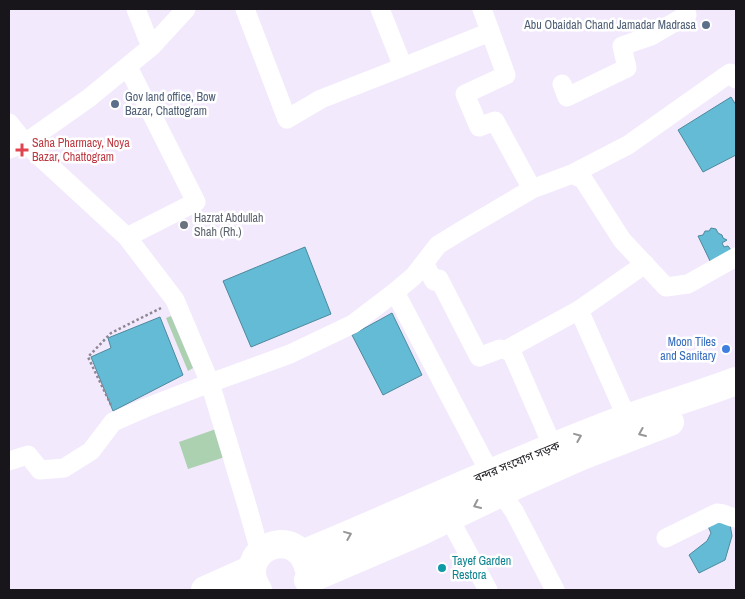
<svg xmlns="http://www.w3.org/2000/svg" width="745" height="599" viewBox="0 0 745 599" font-family="'Archivo Narrow','Noto Sans Bengali',sans-serif">
<rect width="100%" height="100%" fill="#f2e9fc"/>
<path fill="#acd1b1" d="M171,316L193,368L188,371L166,318Z
M216,429L225,457L188,469L179,442Z"/>
<path fill="#64bbd5" stroke="#4d899d" d="M731,97L736,105V155L703,172L678,130Z
M711,228L716,229L718,233L722,235L723,238L727,240L722,243L724,247L728,246L731,250L711,263L698,236L703,235L705,231H709Z
M305,247L331,314L251,347L223,281Z
M392,313L422,375L383,395L352,335Z
M160,317L183,375L113,411L91,357L111,348L108,338Z
M724,518L730,524L732,536L725,560L699,573L689,555L707,541L711,533L707,524Z"/>
<g fill="none" stroke-linecap="round" stroke-linejoin="round">
<path stroke="#8d8794" stroke-width="2.5" stroke-dasharray="2.5 2.5" stroke-linecap="butt" d="M111,405L88,357L111,333L161,308"/>
<path stroke="#fff" stroke-width="19" d="M136,9L151,47
M245,9L287,119L321,99L403,67L380,9
M482,9L506,75L465,94L479,127L495,121L532,189
M403,67L490,32
M562,84L567,97L627,68L622,46L651,36L687,15L685,9
M9,123L25,143L127,237L175,300L210,383L248,509L260,552
M9,149L25,143L89,98L151,47L186,9
M572,174L628,145L730,73L736,79
M127,237L196,202L128,67
M424,263L434,281L439,279L479,357L500,349L506,350L579,310L645,264
M395,292L490,473
M579,310L627,418
M506,350L512,353L553,447
M9,461L28,455L40,470L64,468L91,451L113,422L145,408L210,383L290,354L353,324L395,292L414,276L438,245L464,229L532,189L572,174L583,179L622,240L666,287L688,284L736,257
M501,493L514,511L555,590
M449,518L488,590
M666,538L717,513C724,513 729,517 736,518"/>
<path stroke="#fff" stroke-width="28" d="M302,554C402,513 499,467 600,428C641,412 684,400 725,385L736,381
M308,580L420,532L521,483L582,456L670,422
M205,590L252,569
M258,590C232,550 298,521 309,570"/>
</g>
<defs><path id="oneway-chevron" d="M-2-3.5L2.5 0L-2 3.5" fill="none" stroke-width="1.6" stroke-linecap="round" stroke-linejoin="round" transform="scale(1.25)"/></defs>
<g stroke="#979698">
<use href="#oneway-chevron" transform="translate(642 433) rotate(157)"/>
<use href="#oneway-chevron" transform="translate(578 437) rotate(-22)"/>
<use href="#oneway-chevron" transform="translate(477 505) rotate(155)"/>
<use href="#oneway-chevron" transform="translate(348 535) rotate(-22)"/>
</g>
<g fill="#5c6f8a" stroke="#fff" stroke-width="2">
<circle cx="706" cy="25" r="5"/>
<circle cx="115" cy="104" r="5"/>
</g>
<path fill="#e0444e" stroke="#fff" stroke-width="2" d="M19.5 142.5h5v5h5v5h-5v5h-5v-5h-5v-5h5z"/>
<circle fill="#6b7280" stroke="#fff" stroke-width="2" cx="184" cy="225" r="5"/>
<circle fill="#3f7fe0" stroke="#fff" stroke-width="2" cx="726" cy="349" r="5"/>
<circle fill="#0f9aa8" stroke="#fff" stroke-width="2" cx="442" cy="568" r="5"/>
<g text-anchor="middle" stroke-width="5" stroke-linejoin="round" paint-order="stroke">
<g font-size="12" fill="#4e5e75" stroke="#fff" text-anchor="end">
<text x="696" y="29">Abu Obaidah Chand Jamadar Madrasa</text>
<text x="125" y="101" text-anchor="start">Gov land office, Bow<tspan x="125" dy="14">Bazar, Chattogram</tspan></text>
</g>
<g font-size="12" fill="#be3a42" stroke="#fff" text-anchor="start">
<text x="32" y="147">Saha Pharmacy, Noya<tspan x="32" dy="14">Bazar, Chattogram</tspan></text>
</g>
<g font-size="12" fill="#5b616d" stroke="#fff" text-anchor="start">
<text x="194" y="222">Hazrat Abdullah<tspan x="194" dy="14">Shah (Rh.)</tspan></text>
</g>
<g font-size="12" fill="#366cbe" stroke="#fff" text-anchor="end">
<text x="716" y="346">Moon Tiles<tspan x="716" dy="14">and Sanitary</tspan></text>
</g>
<g font-size="12" fill="#18151b" stroke="#fff">
<text transform="translate(517 462) rotate(-22)" y="4">বন্দর সংযোগ সড়ক</text>
</g>
<g font-size="12" fill="#0d838f" stroke="#fff" text-anchor="start">
<text x="452" y="565">Tayef Garden<tspan x="452" dy="14">Restora</tspan></text>
</g>
</g>
<rect width="745" height="599" fill="none" stroke="#18151b" stroke-width="20"/>
</svg>
